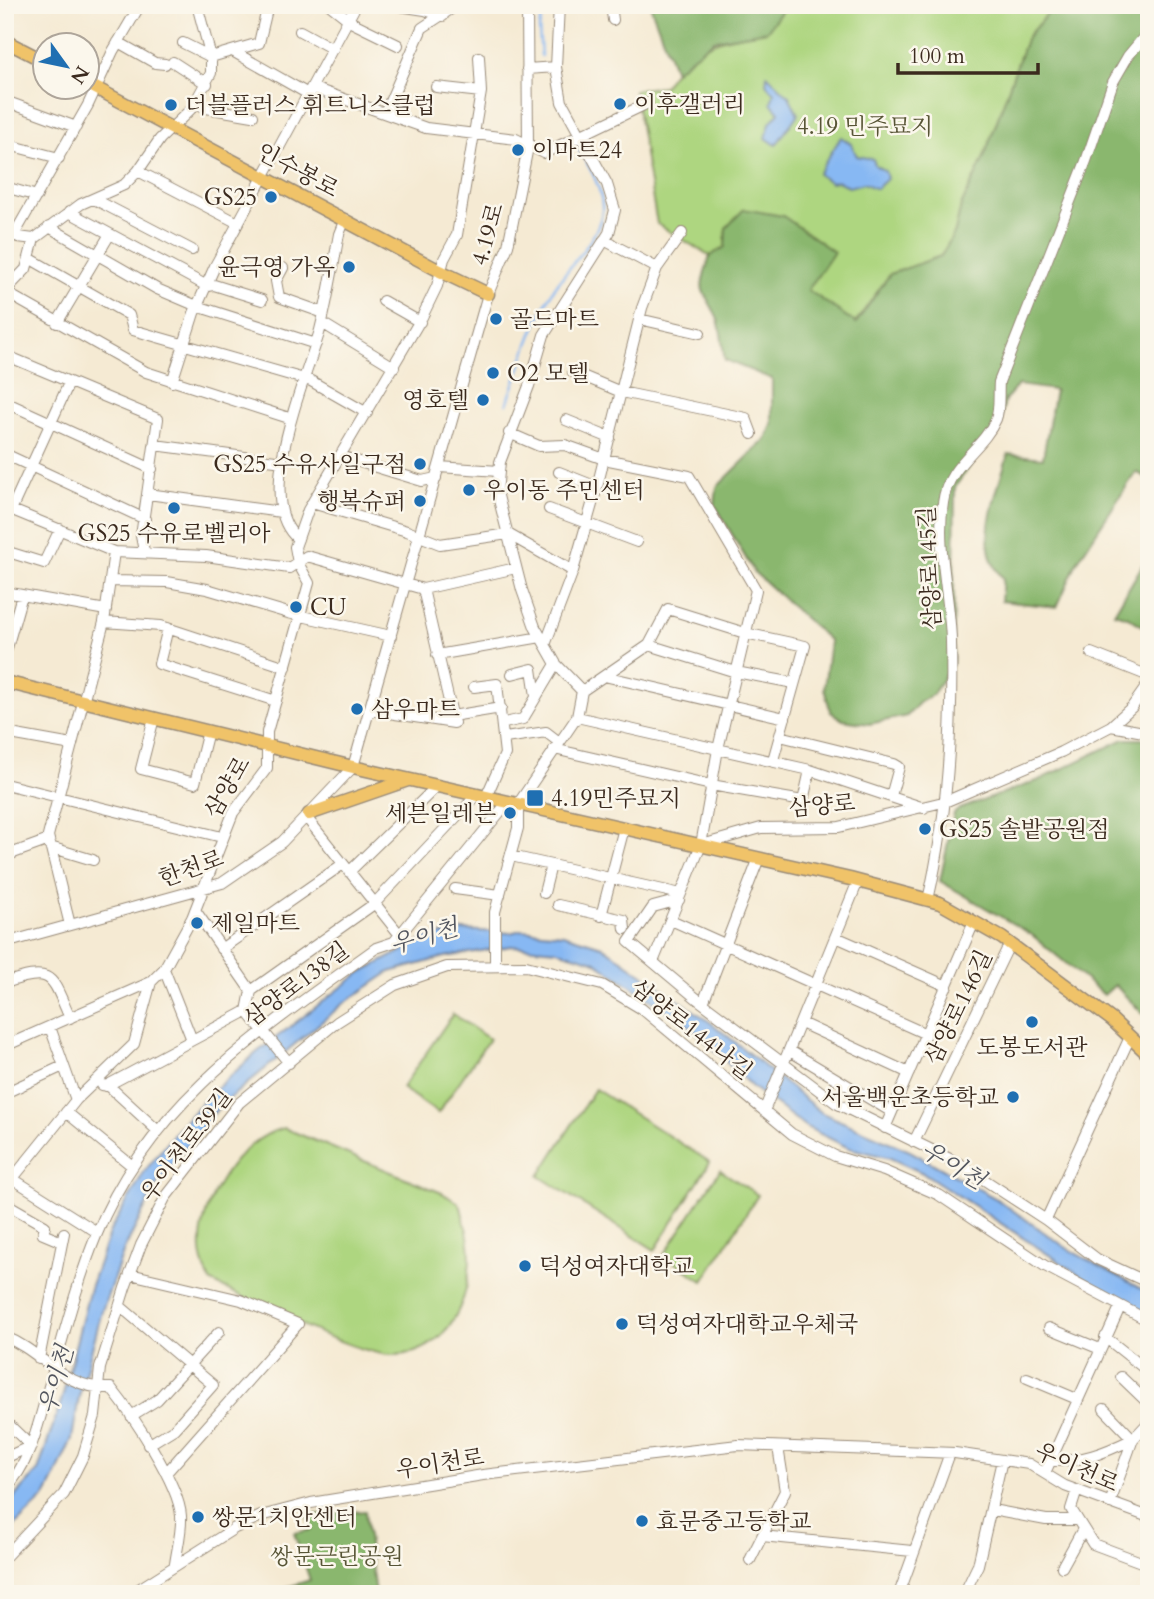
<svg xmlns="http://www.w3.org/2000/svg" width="1154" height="1599" viewBox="0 0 1154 1599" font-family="Cardo,'Noto Serif KR',serif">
<rect width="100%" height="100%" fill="#fbf7ec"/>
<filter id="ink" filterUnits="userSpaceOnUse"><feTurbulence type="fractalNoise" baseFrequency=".0143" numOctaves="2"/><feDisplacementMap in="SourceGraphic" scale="14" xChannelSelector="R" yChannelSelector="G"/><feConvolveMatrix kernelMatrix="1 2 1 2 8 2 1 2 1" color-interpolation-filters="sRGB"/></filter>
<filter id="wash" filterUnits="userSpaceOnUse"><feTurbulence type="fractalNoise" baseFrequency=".00686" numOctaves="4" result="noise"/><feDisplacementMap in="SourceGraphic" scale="28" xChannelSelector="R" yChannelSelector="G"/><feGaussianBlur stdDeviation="1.57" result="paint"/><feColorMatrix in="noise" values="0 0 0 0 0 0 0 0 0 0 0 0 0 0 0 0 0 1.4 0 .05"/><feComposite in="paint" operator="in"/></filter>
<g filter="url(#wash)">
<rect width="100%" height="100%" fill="#f5ead3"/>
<path fill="#aed680" stroke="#74804f" stroke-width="2" d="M786,5H1055L1027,37L983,160L961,206L955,232L941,256L890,274L855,323L807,290L813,283L726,228L725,247L710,256L657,224L634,90L664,86C692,43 719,38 766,31Z
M453,1014L489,1039L438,1113L402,1088Z
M595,1089L710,1162L655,1250L539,1176Z
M284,1128L442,1193C447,1196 456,1200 460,1205C462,1209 463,1216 464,1221C482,1272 458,1356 393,1355C352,1354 250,1300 210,1281C206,1271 201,1260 201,1250C198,1203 238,1139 284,1128Z
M720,1170L758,1195L703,1281L664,1255Z"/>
<path fill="#8ab76e" stroke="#627046" stroke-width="2" d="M650,5H786L767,31L714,40L675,71Z
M1055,5H1149V479L1136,472L1077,562L1057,607L1001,601L1003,578C972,546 998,491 1008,454L1043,458L1055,390L1018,385L1005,400L1000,423L955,487L953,663L933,694L919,703L907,716L869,724L843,720L831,712L824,689L830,641L754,572L715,505L717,487L766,439L772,425V379L725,360C722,347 722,329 717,317C701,283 697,297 710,256L725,247L726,228L744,209L783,216L834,252L808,290L856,323L890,274L941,256L955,232L961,206L983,160L1027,37Z
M1149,554V630L1128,617L1114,613Z
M1124,739H1149V1020L1115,985L1104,995L1032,935L940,881L954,813L960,809L1037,781Z
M365,1511L375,1594H266L310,1580L294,1533L311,1530L308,1515Z"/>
<path fill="#87b8f3" stroke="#617188" stroke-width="2" d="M767,75L789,96L798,114L776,145L766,138L770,123L779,112L771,103L774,93L766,84Z
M841,137L851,144L857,156L873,159L875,165L885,171L887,179L876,189L864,183L849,187L838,181L830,182L818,174Z
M463,930L510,933L521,930L563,934L602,946L714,1025L822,1113L910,1151L995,1198L1071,1251L1149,1293V1314L1129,1307L925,1174L890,1158L849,1148L806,1127L752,1087L692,1028L594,961L557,950L512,946L445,957L390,972L343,1004L218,1108L158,1182L124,1250L102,1311L79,1397L72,1439L55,1477L45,1497L5,1535V1507L38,1471L62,1398L90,1288L110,1231L144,1172L177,1130L208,1096L256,1053L360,973L427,938Z"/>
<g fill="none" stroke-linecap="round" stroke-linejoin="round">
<path stroke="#87b8f3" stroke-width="2.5" d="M541,56L539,28L545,5
M507,404C521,366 531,329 551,294C565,268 598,242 602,212C604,189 589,166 577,147"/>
</g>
</g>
<g filter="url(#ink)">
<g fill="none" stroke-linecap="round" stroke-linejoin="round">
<g stroke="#988a78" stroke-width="12">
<path id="minor" d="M330,5L353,23L398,45
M393,5L425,10L443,16
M611,5L613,20
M300,31L333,49
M118,42L155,63L165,64
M183,43L211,57L259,43L268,5
M234,52L310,95
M173,62L207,84
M527,69L556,67
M436,87L481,92
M313,88L426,128L516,139L544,153L648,103
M5,101L76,127
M196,103L206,108L253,116
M385,113L422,28L457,5
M5,144L59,158
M138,171L238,223
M5,187L37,196
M94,199L192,250
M69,212L207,286L214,285L262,300
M49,227L157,289L197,306L316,344
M5,228L18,237L34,239
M34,239L81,204L124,185L138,171L160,139L192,108L211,73V57L197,5
M604,240L657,268
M5,242L14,235L88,105L113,51L140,5
M29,258L129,315L133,330L311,381L367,413
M283,268L276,281L279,297L324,313
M5,291L26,269L34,239
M5,292L146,372L289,418
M383,301L420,322
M639,319L700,333
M57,323L110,234
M322,323L394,367
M5,355L158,419L141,536L144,551
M573,372L621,392L746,418L752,434
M172,382L194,313L215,266L356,5
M5,402L152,469
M566,420L610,438
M509,433L539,446L565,445L604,459L689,476L756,590L718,749L701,845L653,962
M155,445L283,462
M5,454L145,519
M340,456L422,481L436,478
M439,467L499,471
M559,472L597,487
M148,494L281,512
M312,503L407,531L440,544L508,534L573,571
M5,507L114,552L206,556L289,568L307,556L423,589L454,723L369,710
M12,508L69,383
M549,509L637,542
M298,539C251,501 307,377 320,330C328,299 333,266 339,234L345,219
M5,551L44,563L60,529
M110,581L167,582L207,589L288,613L391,636
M423,589L516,568
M5,592L106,610
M104,622L161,626L286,667
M168,628L159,664L276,701
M545,645L573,571L597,487L642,308L657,268L682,233
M649,645L736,672L794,683
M1091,653L1149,676
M5,655L22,595
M437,655L541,637
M512,674L532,669L536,696
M604,676L785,718
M474,687L497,684L505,754L486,797
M582,691L649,645L668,609L745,633L805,646L773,760
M452,716L501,708
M577,717L810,770L924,808
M154,718L141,769L195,783L208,731
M504,723L523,719L556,664
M1111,726L1149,733
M5,733L72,745
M780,736L894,764L899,767L891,796
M505,738L546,732L559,742
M554,749L711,785L803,801L810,770
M5,784L222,837
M306,817L400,935
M702,845L761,828L839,827L947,801L1061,752L1111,726L1132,707L1149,683
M50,847L93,860
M5,856L49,840
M511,856L681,894
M349,872L437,786
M455,889L500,895
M544,893L551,865
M679,900L653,907L629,942L696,998L836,1103L960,1164L1046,1220L1097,1259L1149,1283
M928,900C948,815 953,729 951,641C950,596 936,548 943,503C948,463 982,451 996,419C1000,409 998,393 999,382L1086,161L1113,82L1128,56L1149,31
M558,905L624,920L625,929
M195,910L251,991L247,1011L289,1063
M601,916L624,828
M671,920L926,1034
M70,925L48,836L104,622L114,552
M836,937L947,986
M5,943L222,883L282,842L353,767L488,294L508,246L528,147L527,5
M221,949L343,864
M495,965V912L518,828V804L577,717L582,691L556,664L535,627L522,590L497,492L500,462L529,386L544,335L609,233L615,210L607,184L562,102L556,67L559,5
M164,969L192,1040
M5,983C54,966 51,976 70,1018
M251,991L374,904L477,795
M703,1003L759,858
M801,1023L909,1073
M50,1027L76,1100
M5,1046L151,982
M790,1051L892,1112
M102,1085L109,1086L158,1131
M106,1086L247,1011
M5,1093L63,1066
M764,1111L858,881
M66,1112L131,1165
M885,1128L974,922
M914,1142L1010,943
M13,1179L97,1232
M5,1188L76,1100L134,1044L151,982L164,969L192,918L233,813L267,768V732L309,583L298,563L295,547L308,510L422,317L437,286L444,259L457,235L481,92L479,57
M5,1203L45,1226L43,1234L62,1242
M1046,1220L1130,1037
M130,1274L241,1300L298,1324L166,1473
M121,1307L213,1385L174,1429L148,1445
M1049,1328L1100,1349
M5,1337C43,1351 63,1390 111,1388C132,1414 179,1484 181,1516C182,1531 177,1549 175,1564
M1105,1337L1149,1372
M39,1359L64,1233
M1121,1377L1149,1404
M1027,1378L1077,1399
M131,1416L157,1400L219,1332
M5,1421L31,1446L5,1458
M1050,1461C1082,1462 1104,1453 1133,1439L1104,1409
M1045,1473L1120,1307
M5,1489C32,1462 39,1419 50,1383C64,1334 77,1283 96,1236C149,1103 264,1029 376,948L394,942L508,802
M1077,1490L1071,1509L1093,1544L1149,1565
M1110,1503L1133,1439L1149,1422
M992,1510L1046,1520H1076
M762,1536L912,1551
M5,1557L64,1494L83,1456L95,1416L100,1368L125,1288L141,1245L165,1198L239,1103L337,1022L395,985L447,967L526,966L602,985L642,1009L792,1134L835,1156L884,1171L939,1195L1045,1266L1149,1321
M750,1560L785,1491L778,1447
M1062,1567L1083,1529
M131,1594L235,1528L261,1516L311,1503L483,1475L738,1445L955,1453L1029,1464L1065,1486L1149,1517
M899,1594L950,1453
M964,1594L978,1565L1002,1460"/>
</g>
<g stroke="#988a78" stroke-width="15">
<path id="major" d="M5,41L46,62
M88,84L440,271L488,294
M5,682L353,767L850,879L940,903L1002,938L1112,1020L1149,1055
M309,814L408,780"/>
</g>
<use href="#minor" stroke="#fff" stroke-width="10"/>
<use href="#major" stroke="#f0c369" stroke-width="12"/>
</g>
</g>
<g fill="#1f6fb2" stroke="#fbf7ec" stroke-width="2.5">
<circle cx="620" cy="104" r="7"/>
<circle cx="171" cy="105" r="7"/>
<circle cx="518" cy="150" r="7"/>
<circle cx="271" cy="197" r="7"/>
<circle cx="349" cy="267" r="7"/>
<circle cx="496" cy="319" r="7"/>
<circle cx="493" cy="373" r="7"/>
<circle cx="483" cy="400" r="7"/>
<circle cx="420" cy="464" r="7"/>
<circle cx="469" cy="490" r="7"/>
<circle cx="420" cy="501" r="7"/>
<circle cx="174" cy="508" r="7"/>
<circle cx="296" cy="607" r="7"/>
<circle cx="357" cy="709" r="7"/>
<rect x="526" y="789" width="18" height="18" rx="3.5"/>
<circle cx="510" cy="813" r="7"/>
<circle cx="925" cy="829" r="7"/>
<circle cx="197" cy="923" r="7"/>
<circle cx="1032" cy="1022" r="7"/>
<circle cx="1013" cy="1097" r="7"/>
<circle cx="525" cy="1266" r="7"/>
<circle cx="622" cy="1324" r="7"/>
<circle cx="198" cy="1517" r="7"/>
<circle cx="642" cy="1521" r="7"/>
</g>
<g text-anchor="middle" stroke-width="5" stroke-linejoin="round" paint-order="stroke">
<g font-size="23" fill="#3b2a1e" stroke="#fbf7ec" text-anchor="start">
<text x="634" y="112">이후갤러리</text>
<text x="185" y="113">더블플러스 휘트니스클럽</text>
<text x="532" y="158">이마트24</text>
<text x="257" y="205" text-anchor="end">GS25</text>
<text x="335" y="275" text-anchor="end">윤극영 가옥</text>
<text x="510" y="327">골드마트</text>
<text x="507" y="381">O2 모텔</text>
<text x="469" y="408" text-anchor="end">영호텔</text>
<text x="406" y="472" text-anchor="end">GS25 수유사일구점</text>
<text x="483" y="498">우이동 주민센터</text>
<text x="406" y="509" text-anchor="end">행복슈퍼</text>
<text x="174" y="541" text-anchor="middle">GS25 수유로벨리아</text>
<text x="310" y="615">CU</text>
<text x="371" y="717">삼우마트</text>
<text x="551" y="806">4.19민주묘지</text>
<text x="496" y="821" text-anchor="end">세븐일레븐</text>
<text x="939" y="837">GS25 솔밭공원점</text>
<text x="211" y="931">제일마트</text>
<text x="1032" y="1055" text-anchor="middle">도봉도서관</text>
<text x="999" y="1105" text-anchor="end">서울백운초등학교</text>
<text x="539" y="1274">덕성여자대학교</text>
<text x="636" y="1332">덕성여자대학교우체국</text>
<text x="212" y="1525">쌍문1치안센터</text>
<text x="656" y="1529">효문중고등학교</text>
</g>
<g font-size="23" fill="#585536" stroke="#fbf7ec">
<text x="865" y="134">4.19 민주묘지</text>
<text x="337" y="1564">쌍문근린공원</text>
</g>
<g font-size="23" fill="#3b2a1e" stroke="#fbf7ec">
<text transform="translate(298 170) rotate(28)" y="8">인수봉로</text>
<text transform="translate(487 234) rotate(-74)" y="8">4.19로</text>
<text transform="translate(929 568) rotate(-93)" y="8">삼양로145길</text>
<text transform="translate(227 787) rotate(-60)" y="8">삼양로</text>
<text transform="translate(822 805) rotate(-5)" y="8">삼양로</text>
<text transform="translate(191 868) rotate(-20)" y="8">한천로</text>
<text transform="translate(296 984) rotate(-37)" y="8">삼양로138길</text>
<text transform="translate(958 1007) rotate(-64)" y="8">삼양로146길</text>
<text transform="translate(692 1029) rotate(38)" y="8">삼양로144나길</text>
<text transform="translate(186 1145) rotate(-53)" y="8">우이천로39길</text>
<text transform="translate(440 1463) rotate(-9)" y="8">우이천로</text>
<text transform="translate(1077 1467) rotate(24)" y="8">우이천로</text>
</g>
<g font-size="24" font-style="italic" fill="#52555e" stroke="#fbf7ec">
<text transform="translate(424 936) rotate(-16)" y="8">우이천</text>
<text transform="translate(953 1165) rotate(31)" y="8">우이천</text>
<text transform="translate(56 1380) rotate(-74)" y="8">우이천</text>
</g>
</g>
<rect width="1154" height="1599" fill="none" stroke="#fbf7ec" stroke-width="28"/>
<g transform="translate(66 66) rotate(123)"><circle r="33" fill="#fbf7ec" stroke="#aea59a" stroke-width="2"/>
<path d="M0-5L12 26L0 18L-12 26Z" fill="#1f6fb2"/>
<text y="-10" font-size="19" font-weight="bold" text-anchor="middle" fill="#3b2a1e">N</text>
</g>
<path d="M898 63v10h140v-10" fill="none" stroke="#3b2a1e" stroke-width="3.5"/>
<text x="909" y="63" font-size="21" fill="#3b2a1e" stroke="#fbf7ec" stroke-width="5" paint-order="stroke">100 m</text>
</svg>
